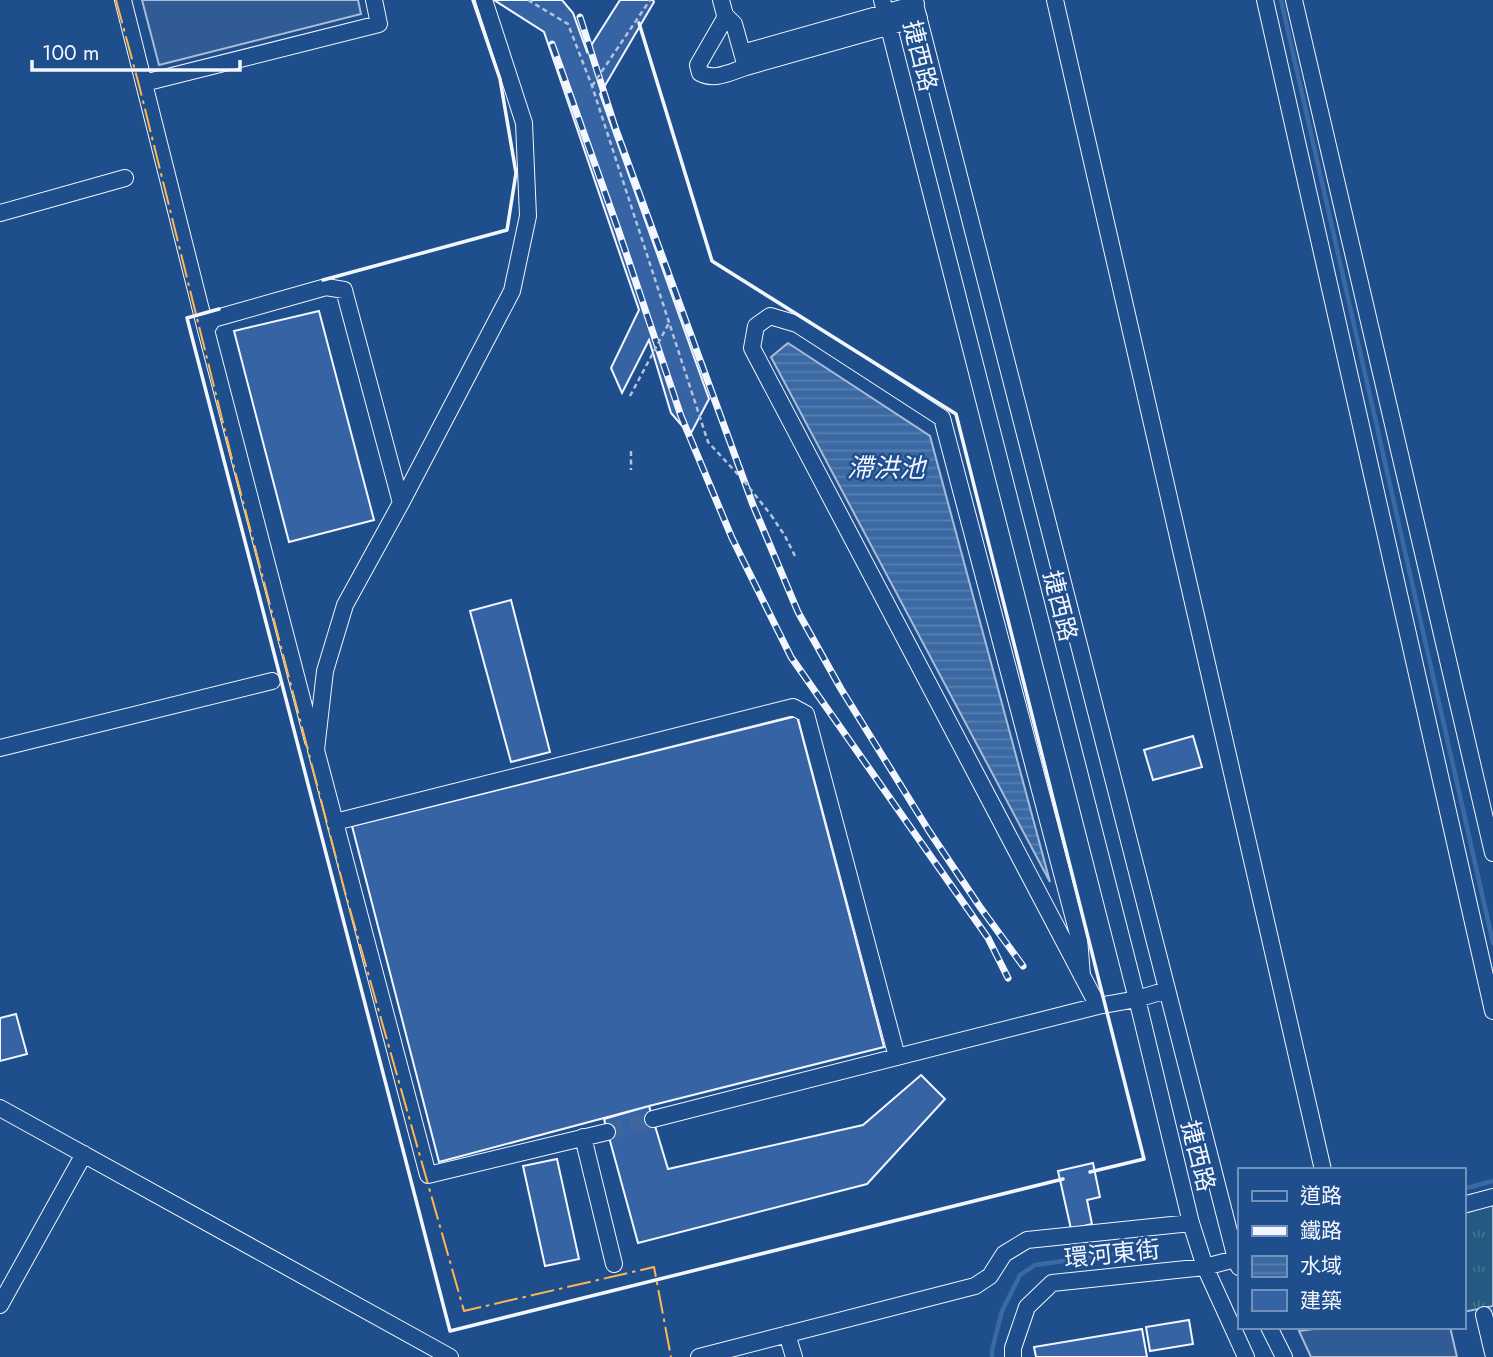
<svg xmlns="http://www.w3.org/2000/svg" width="1493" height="1357" viewBox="0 0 1493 1357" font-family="Jost,'Noto Sans TC',sans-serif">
<defs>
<pattern id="park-tufts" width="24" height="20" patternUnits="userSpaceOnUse" patternTransform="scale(1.75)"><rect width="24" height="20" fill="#245a82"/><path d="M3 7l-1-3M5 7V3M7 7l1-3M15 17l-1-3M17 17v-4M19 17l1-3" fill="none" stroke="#447295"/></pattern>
<pattern id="water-rules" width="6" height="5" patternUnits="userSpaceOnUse" patternTransform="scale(1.75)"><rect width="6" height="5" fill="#3b69a3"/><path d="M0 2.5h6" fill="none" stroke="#587fb1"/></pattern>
</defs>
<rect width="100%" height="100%" fill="#1f4e8c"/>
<path fill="url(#park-tufts)" stroke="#a8bbd7" stroke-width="2" d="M1493,1204V1306L1463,1312V1213Z"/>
<path fill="#305b95" stroke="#a8bbd7" stroke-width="2" d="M142,0H358L361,14L159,65Z
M1328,1327H1450L1457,1357H1311L1299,1331Z"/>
<path fill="url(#water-rules)" stroke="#a8bbd7" stroke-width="2" d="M788,343L930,436L1050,882L771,357Z"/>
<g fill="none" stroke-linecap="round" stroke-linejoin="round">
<path stroke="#3b69a3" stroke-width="4.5" d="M1281,0L1493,943
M1463,1189L1493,1181
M992,1357V1350L1002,1311L1020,1275L1035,1265L1156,1248"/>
</g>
<path fill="#3563a3" stroke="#f2f6ff" stroke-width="2" d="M494,0H562L573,13L587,52L620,0H653L654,2L600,94L709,399L690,435L671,413L649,340L622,393L611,368L639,310L544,32Z
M319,311L374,520L289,542L234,331Z
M511,600L550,752L511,762L470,611Z
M797,716L884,1047L649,1106L439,1162L352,826Z
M1193,736L1202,767L1153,780L1144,750Z
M16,1014L27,1054L0,1061V1018Z
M921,1075L945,1099L867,1184L638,1243L604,1119L649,1106L668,1169L863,1125Z
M557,1159L579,1259L545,1266L523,1166Z
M1093,1163L1100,1197L1087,1200L1092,1224L1071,1229L1058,1171Z
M1189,1320L1193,1344L1150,1351L1146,1327Z
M1142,1329L1147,1357H1036L1034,1347Z"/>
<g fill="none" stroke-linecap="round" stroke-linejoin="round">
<path stroke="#3f679d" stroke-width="16" stroke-dasharray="16 8" stroke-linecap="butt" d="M607,1132L653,1119"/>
<g stroke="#f2f6ff" stroke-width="18">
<path id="minor" d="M123,0L206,330L313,741
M484,0L524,123L528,216L512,291L401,503L345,605L325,671L316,750L428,1175L607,1132
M721,0L725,15L724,20L698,65L700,73C715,81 730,72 746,67L734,24L725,15
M882,0L1140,1011L1191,1223L1205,1267L1246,1357
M914,0L1236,1259L1239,1267
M1055,0L1323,1170
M1265,0L1493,1011
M1294,0L1493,853
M742,53L916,4
M746,67L919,18
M144,83L379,24L374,0
M0,213L125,178
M206,330L213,319L326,287L344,290L401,503
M0,748L272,681
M335,822L793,707L806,714L897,1057
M1082,976L1079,938L942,418L797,324L770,316L756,326L752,348L1098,1006
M0,1108L450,1357
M653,1119L1098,1006L1137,999L1167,990
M583,1137L614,1264
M1463,1205L1493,1197
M0,1305L84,1154
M1484,1315L1493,1353
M1269,1327L1284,1357
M787,1334L794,1357
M699,1357L975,1286L990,1276L1004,1254L1027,1240L1191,1223
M1013,1357V1348L1027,1307L1052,1283L1205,1267L1239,1258"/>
</g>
<path stroke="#b3c4dc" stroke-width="2.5" stroke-dasharray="5 3.5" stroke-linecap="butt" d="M528,0L568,24L592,86L708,442L744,481
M631,451V470
M771,515L785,536L795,556"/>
<use href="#minor" stroke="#1f4e8c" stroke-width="16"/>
<g stroke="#f2f6ff" stroke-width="7">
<path id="rail" d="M580,17L615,127L753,505L798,612L841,689L929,831L980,907L1023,966
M552,44L618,229L681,416L732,538L791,657L988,938L1008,978"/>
</g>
<use href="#rail" stroke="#1f4e8c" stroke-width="4.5" stroke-dasharray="13" stroke-linecap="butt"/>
<path stroke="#b3c4dc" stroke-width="2.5" stroke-dasharray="5 3.5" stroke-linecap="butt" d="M592,86L650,0
M630,396L669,323
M744,481L771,515"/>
<path stroke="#f2f6ff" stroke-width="3.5" d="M639,23L712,261L956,414L1144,1159L1090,1172
M323,280L507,230L516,173L500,79L473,0
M219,309L187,318L450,1331L1063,1179"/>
<path stroke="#ffb74d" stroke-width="2" stroke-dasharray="24 5 3.5 5" stroke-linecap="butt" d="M116,0L139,85L235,471L345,892L464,1311L654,1267L671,1357"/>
</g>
<g text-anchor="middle" stroke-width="5" stroke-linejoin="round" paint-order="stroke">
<g font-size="24" fill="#f2f6ff" stroke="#1f4e8c">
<text transform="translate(920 56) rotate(76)" y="8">捷西路</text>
<text transform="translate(1060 606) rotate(76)" y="8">捷西路</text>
<text transform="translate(1198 1156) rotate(76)" y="8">捷西路</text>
<text transform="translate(1112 1254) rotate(-6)" y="8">環河東街</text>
</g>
<g font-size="26" font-style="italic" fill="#f2f6ff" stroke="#1f4e8c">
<text x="886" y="477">滯洪池</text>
</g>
</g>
<rect x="1238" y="1168" width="228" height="161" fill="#1f4e8c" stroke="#7391ba" stroke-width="2"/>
<rect x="1252" y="1191" width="35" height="10" fill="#1f4e8c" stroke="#7391ba" stroke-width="2"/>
<text x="1300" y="1203" font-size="21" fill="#f2f6ff">道路</text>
<rect x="1252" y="1226" width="35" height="10" fill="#f2f6ff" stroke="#7391ba" stroke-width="2"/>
<text x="1300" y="1238" font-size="21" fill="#f2f6ff">鐵路</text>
<rect x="1252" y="1256" width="35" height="21" fill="url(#water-rules)" stroke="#7391ba" stroke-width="2"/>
<text x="1300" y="1273" font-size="21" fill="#f2f6ff">水域</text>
<rect x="1252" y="1290" width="35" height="21" fill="#3563a3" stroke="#7391ba" stroke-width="2"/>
<text x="1300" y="1308" font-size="21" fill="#f2f6ff">建築</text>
<path d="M32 60v10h208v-10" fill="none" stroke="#f2f6ff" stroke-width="3.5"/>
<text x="42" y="60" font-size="21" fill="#f2f6ff" stroke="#1f4e8c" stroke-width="5" paint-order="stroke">100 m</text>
</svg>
